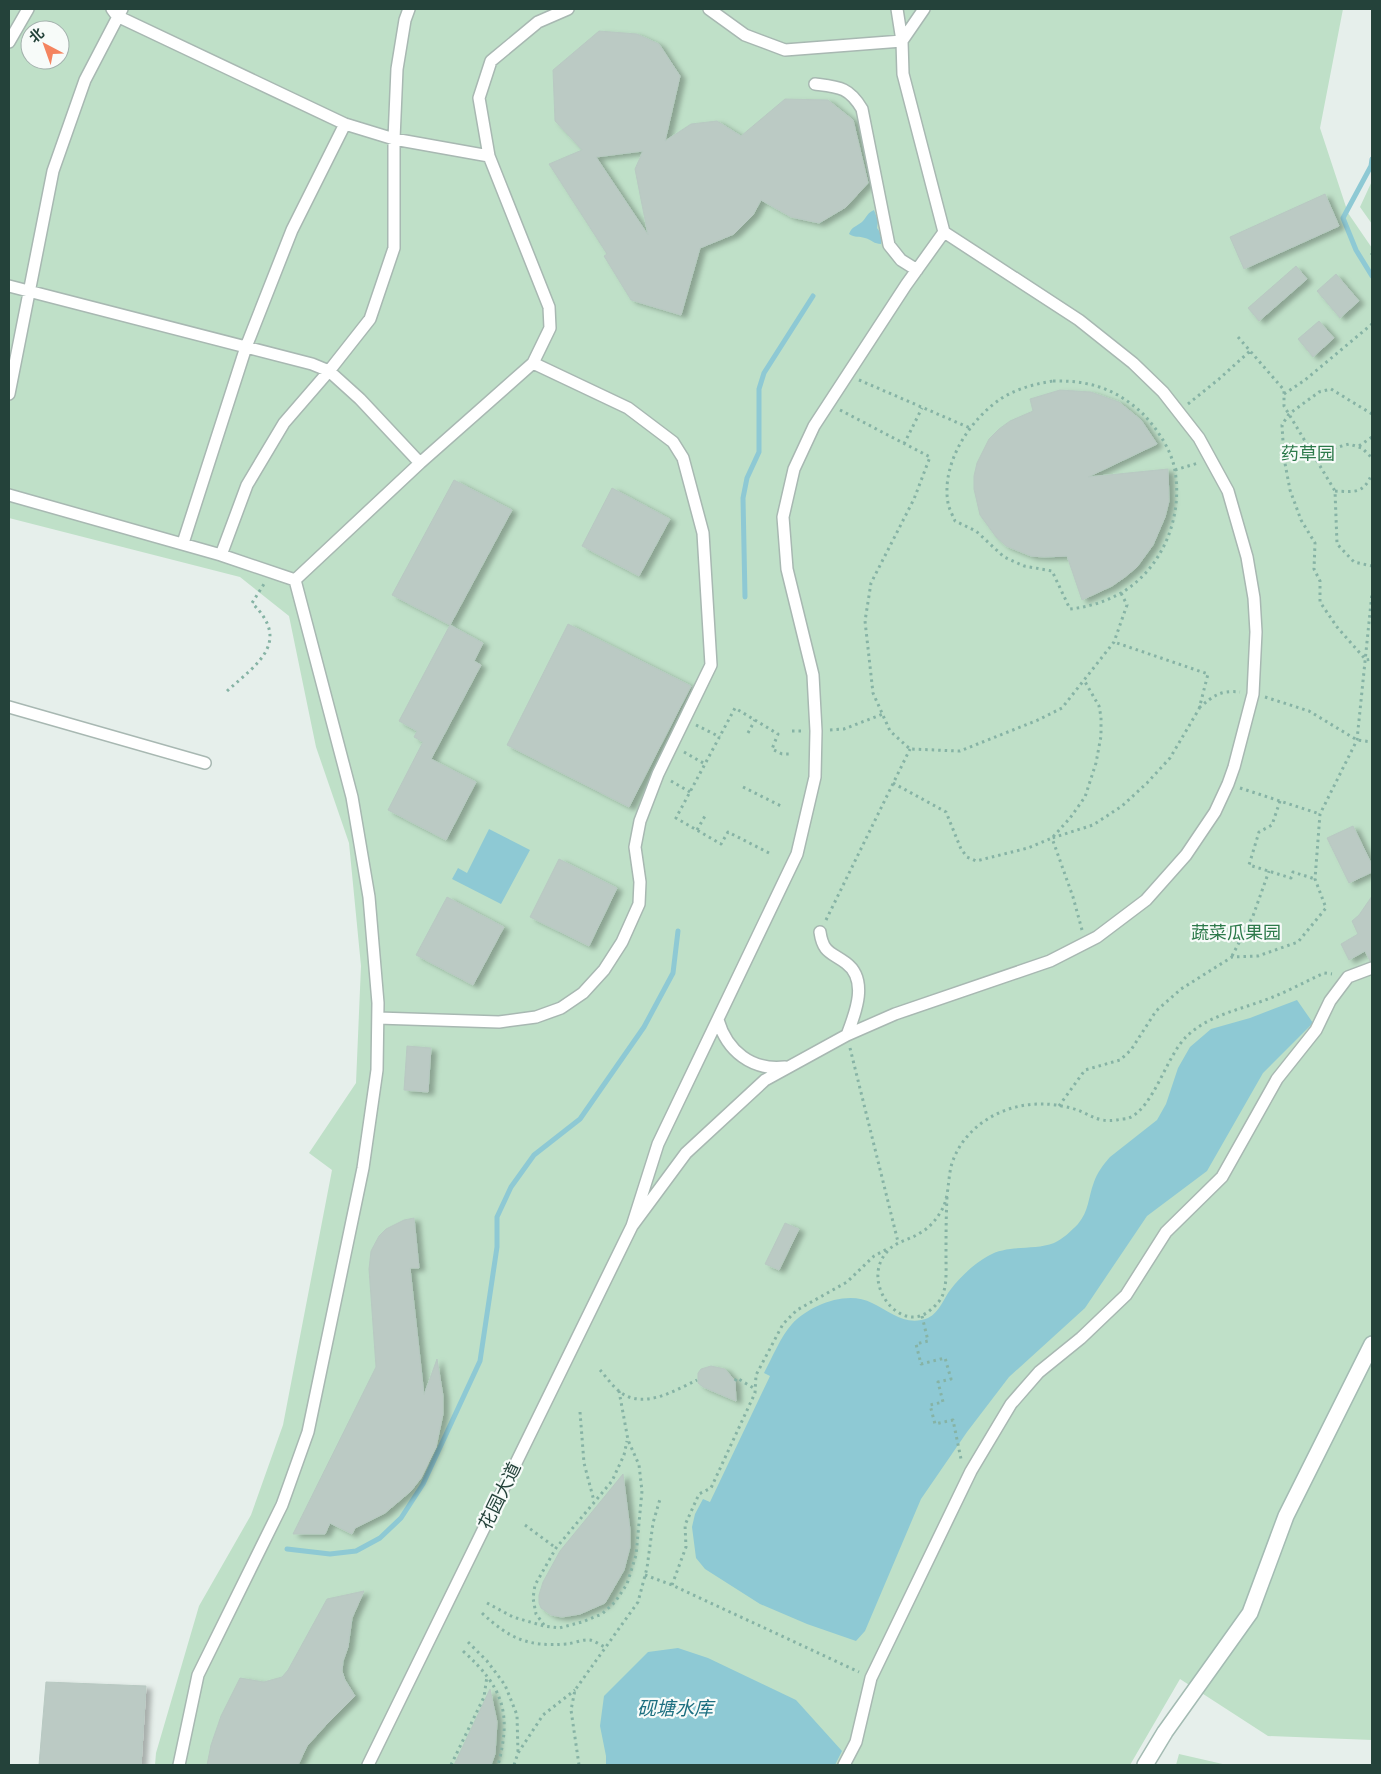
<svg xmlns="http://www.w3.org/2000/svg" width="1381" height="1774" viewBox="0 0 1381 1774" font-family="Manrope,'Noto Sans SC',sans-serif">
<defs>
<filter id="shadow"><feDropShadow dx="5.5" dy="3" stdDeviation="2.5" flood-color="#0004"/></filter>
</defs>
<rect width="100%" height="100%" fill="#e6efeb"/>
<path fill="#bfe0c8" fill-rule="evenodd" d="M9,9H1343L1320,128L1348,213L1372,248V1740L1268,1736L1180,1679L1130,1765H155L156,1753L199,1606L251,1515L283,1425L332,1170L309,1153L356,1083L361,966L349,843L316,747L289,616L240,577L9,518ZM30,30H60V60H30Z
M1372,181V224L1360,207Z
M1179,1754L1227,1765H1176Z"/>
<path fill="#8ec9d4" d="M874,210L878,221L877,228C881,233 882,237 881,244C874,244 872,240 865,238C859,236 855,238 849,234C852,226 856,227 862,222C867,217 867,213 874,210Z
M489,829L530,850L501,904L452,879L458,868L467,873Z
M1297,1000L1313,1023L1263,1073L1207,1171L1147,1216L1085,1308L1009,1377L967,1432L921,1499L865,1631L856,1641L807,1624L760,1604L705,1569L696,1558L692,1527L695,1514L703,1499L710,1502L770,1376L764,1373C772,1358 781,1336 792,1324C810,1305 847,1290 872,1303C891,1312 906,1327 928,1318C940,1312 943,1299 951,1289C960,1277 975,1263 988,1256C1008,1244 1033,1251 1054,1243C1063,1239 1071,1231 1078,1224C1089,1211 1088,1198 1094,1182C1097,1173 1103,1165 1110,1157L1157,1120L1166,1104L1178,1068L1190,1047L1211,1029L1250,1018Z
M678,1648L708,1658L796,1700L842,1751L835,1765H606V1756L600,1726L604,1696L648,1652Z"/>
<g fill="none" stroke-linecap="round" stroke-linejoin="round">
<path stroke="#8ec9d4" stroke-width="5" d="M1372,159L1371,166L1343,218L1356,250L1372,276
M745,597L743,498L747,478L759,452V389L764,373L813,296
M287,1549L330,1554L356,1551L380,1538L401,1518L423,1484L480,1361L497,1247V1217L511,1187L534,1155L580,1119L644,1027L673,973L678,931"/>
</g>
<path fill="#bbcac4" stroke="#b8c9c2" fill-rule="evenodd" filter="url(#shadow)" d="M599,31L637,34L659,44L680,76L665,141L691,124L717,121L741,136L785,99L828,100L853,120L868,183L846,207L819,223L791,217L761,200L753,215L734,234L700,248L681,315L631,300L604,256L607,254L549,164L582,150L555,121L553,70ZM643,151L635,169L648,235L596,157Z
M1325,194L1339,226L1244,269L1230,237Z
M1296,266L1307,279L1259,321L1248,308Z
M1336,274L1359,301L1340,318L1317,291Z
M1319,321L1334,338L1313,357L1298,339Z
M1060,390L1091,392L1119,402L1141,420L1157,444L1088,477L1168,469L1169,501L1165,517L1153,545L1137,567L1125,577L1112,586L1082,600L1067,556L1044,557L1031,556L1006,546L996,537L980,515L974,489V476L977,463L989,439L999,429L1010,421L1033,411L1030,399Z
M454,480L512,510L450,625L392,595Z
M612,488L670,519L639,576L582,546Z
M568,624L691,686L629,807L507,745Z
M450,625L483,643L474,661L481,665L431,759L476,782L446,840L388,810L423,742L414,737L417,731L399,721Z
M1353,826L1372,865V872L1349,883L1327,838Z
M559,859L617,888L589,946L530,917Z
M1372,896V961H1370L1365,951L1349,960L1341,944L1358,934L1352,921L1359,915Z
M447,897L504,927L473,985L416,955Z
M407,1046L431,1048L428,1092L404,1090Z
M414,1218L419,1268H410L424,1395L437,1359L443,1396V1414L436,1447L421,1478L411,1491L385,1513L355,1528L352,1534L330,1523L325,1534H293L376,1367L369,1269L371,1251L379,1236L386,1229L404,1220Z
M785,1223L799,1229L779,1270L765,1264Z
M711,1366L725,1369L735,1381L736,1401L703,1387L698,1383V1373L701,1369Z
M623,1474L630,1530V1547L624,1570L605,1603L580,1614L562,1617L551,1615L541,1608L539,1603V1595L543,1582L560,1551Z
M364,1591L352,1618L348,1647L343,1661L342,1671L345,1680L355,1696L325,1726L307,1746L298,1765H207L211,1745L221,1716L240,1678L264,1682L282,1677L288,1670L327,1599Z
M46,1682L146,1686L141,1765H39Z
M490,1689L497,1722L495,1754L491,1765H454Z"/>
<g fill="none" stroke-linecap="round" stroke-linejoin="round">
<g stroke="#a8b8b2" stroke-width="14">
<path id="lane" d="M112,9L117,16L345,124L394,139L489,156
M709,9L745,35L785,50L902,41
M902,41L924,9
M9,42L28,9
M815,84C839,87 849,87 862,109L889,245L901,260L917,270
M9,286L312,364L329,371L360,399L420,463
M9,394L53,171L85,80L122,9
M9,495L221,555L295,580
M183,543L246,347L292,230L345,124
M221,555L247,485L284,423L329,371L370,319L394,248V139L397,69L405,20L409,9
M295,580L420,463L533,363
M9,707L205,763
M820,932C823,953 831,952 846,963C869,980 855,1014 847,1035
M378,1018L499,1022L536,1017L561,1008L583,993L604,970L622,942L639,904L640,882L635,847L640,821L658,774L711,665L703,533L683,458L673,442L628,408L533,363L550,328L549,307L489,156L479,98L491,61L538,22L568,9
M718,1020C727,1051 752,1071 785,1067
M632,1226L686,1153L765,1080L847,1035L895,1014L1050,961L1097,937L1146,900L1186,855L1215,812L1228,784L1234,767L1253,694L1256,632L1254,598L1247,557L1228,491L1199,438L1163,392L1133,363L1079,320L944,232L903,74L902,41L897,9
M179,1765L198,1675L282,1505L308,1432L363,1168L377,1070L378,1003L369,897L352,797L295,580
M368,1765L632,1226L658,1144L797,854L815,777L816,731L813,675L787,569L783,517L794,469L814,426L906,285L944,232
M844,1765L856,1742L871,1678L971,1471L1011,1404L1039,1372L1081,1338L1126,1295L1166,1232L1222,1177L1277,1079L1316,1030L1330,1001L1348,977L1372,968"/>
</g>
<g stroke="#a4bbb3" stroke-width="18">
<path id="secondary" d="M1145,1765L1165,1732L1250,1613L1286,1516L1372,1344"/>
</g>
<path stroke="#86b3a5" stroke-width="3" stroke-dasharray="2.5 4" stroke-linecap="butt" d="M1371,253L1372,254
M1238,337L1284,390V406L1335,491L1337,544L1354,562L1372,566
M859,380L970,428
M1053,381C1065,381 1076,381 1088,384C1109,388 1129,400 1144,415C1158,430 1172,451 1175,471C1183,518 1162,569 1121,593C1105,602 1088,607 1070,609L1052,571L1024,566L1004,557L976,531L955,521C953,516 949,509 948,503C941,463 970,419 1002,398C1018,388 1035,384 1053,381Z
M1284,394L1305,380L1372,324
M1188,404L1219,379L1250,351
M840,410L930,457L914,499L871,583L865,621L873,693L890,731L910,749L960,751L1038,720L1062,708L1114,642L1127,605L1121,593
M1372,414L1331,389L1319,392L1289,414L1282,425L1284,458L1290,490L1301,520L1315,543L1314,569L1320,581V602L1337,627L1366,660L1372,659
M904,444L922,408
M1308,446L1331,449L1349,444L1362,448L1372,458
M1359,446L1372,437
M1175,470L1198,463
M1335,491C1355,492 1363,494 1372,474
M227,691C257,664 292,642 252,603L264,584
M1265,697L1309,711L1357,740L1372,742
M1199,708C1213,696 1220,690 1240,692
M696,725L720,737
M830,730L844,729L883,714
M792,731H803
M748,733L755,720
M684,752L705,764
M671,781L690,792
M893,783L946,812L961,849L967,857L976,861L1028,848L1052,838L1070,818L1085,797L1096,763L1101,736V717L1099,706L1084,680
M743,787L783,807
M1240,788L1320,814
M1280,801L1272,825L1259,832L1249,865L1291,878L1293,872L1315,879
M697,830L705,816
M769,853L728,832L721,844L676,818L735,708L778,734L772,749L782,754H790
M826,920L910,749
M1082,930L1073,897L1052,838L1093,825L1122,806L1147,783L1170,758L1199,709L1208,674L1114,642
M1232,956L1253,916L1269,871
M850,1048L898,1242
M1059,1106L1085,1070L1120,1060L1131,1050L1156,1011L1181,989L1232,957L1258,956L1298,942L1326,908L1315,879L1320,814L1357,740L1372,593
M947,1197C946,1217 946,1238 946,1258C946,1269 947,1283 943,1294C941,1301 934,1307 928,1312C899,1333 861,1283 886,1253C895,1241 908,1241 920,1233C928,1229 935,1221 940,1213C950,1198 947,1180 952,1163C965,1125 1004,1103 1043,1104C1052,1104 1063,1106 1071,1108C1090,1113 1095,1123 1117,1120C1121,1119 1126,1119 1129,1118C1154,1107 1166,1057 1186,1037C1209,1014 1244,1009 1273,997C1290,990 1307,981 1324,973L1332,974
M922,1316L928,1341L916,1344L921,1364L945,1358L951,1379L938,1382L943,1402L930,1405L935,1424L953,1420L961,1459
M600,1370C608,1379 617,1393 629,1397C652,1405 678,1389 697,1380
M735,1381L737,1378L755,1389
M580,1412L584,1463L594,1501
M525,1525L556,1548
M645,1575L672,1585L859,1672
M672,1585L686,1547L685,1525L699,1494L711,1488L755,1393L756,1375L783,1324L797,1310L847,1282L874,1256L887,1249
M487,1603L513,1617L544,1626L559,1628L582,1622L602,1614L615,1602L627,1584L636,1555L642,1491L639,1465L628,1440L619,1391
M482,1613C510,1639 528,1647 567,1644C574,1643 584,1639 590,1640C595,1641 600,1645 605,1647
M544,1625L536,1614L533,1598L535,1585L556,1548L612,1481L624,1455L627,1441
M468,1642L487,1661L505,1685L517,1715L518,1753
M463,1651C503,1687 512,1713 498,1765
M451,1765L484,1697L487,1676
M514,1765L518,1753L543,1715L575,1690
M579,1765L571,1710L575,1690L638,1602L647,1568L653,1523L660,1499"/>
<use href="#lane" stroke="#fff" stroke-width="11"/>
<use href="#secondary" stroke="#fff" stroke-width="15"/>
</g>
<g text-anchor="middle" stroke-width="4.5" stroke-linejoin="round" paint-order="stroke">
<g font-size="18" fill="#2d7a4b" stroke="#f7fbf9">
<text x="1308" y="460">药草园</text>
<text x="1236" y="939">蔬菜瓜果园</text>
</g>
<g font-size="18" fill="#24423a" stroke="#f7fbf9">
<text transform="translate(500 1496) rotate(-64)" y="6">花园大道</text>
</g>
<g font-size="19" font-style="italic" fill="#1c6f80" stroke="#f7fbf9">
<text x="675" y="1715">砚塘水库</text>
</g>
</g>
<rect width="1381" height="1774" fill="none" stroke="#24423a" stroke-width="20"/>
<g transform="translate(45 45) rotate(319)"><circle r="24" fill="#f7fbf9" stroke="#a3b1ad"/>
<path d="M0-4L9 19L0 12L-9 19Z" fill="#f4845f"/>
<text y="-8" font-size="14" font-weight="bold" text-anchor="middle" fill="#24423a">北</text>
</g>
</svg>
